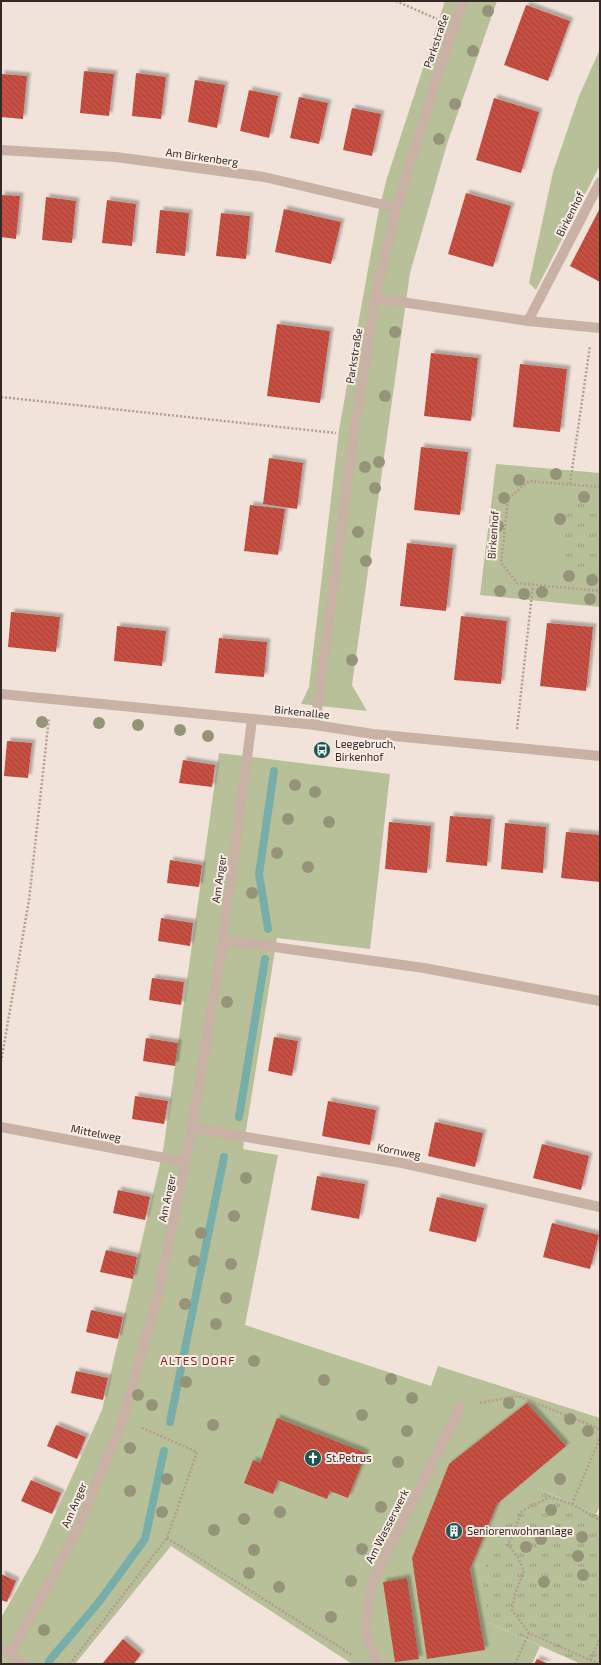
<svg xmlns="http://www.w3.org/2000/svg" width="601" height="1665" viewBox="0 0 601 1665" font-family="'Exo 2',sans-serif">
<defs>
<pattern id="park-tufts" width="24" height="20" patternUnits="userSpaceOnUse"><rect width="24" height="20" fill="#b8c099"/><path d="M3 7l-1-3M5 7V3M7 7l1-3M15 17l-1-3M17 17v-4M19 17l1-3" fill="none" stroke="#969c7d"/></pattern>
<pattern id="building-back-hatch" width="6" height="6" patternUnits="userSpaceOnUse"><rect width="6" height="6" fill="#c65042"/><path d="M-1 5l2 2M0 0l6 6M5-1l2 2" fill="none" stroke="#a24237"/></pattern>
<filter id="shadow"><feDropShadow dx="3.5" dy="-3.5" stdDeviation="1" flood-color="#0004"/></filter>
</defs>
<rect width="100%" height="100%" fill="#f1e3d9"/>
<path fill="#b8c099" d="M445,1H497L447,144L410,273L352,685L367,711L301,704L309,687L339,430L378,214L387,178Z
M600,49V165L536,290L529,283L553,172L579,96Z
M496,464L600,473V607L480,595Z
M219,753L390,774L370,949L277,938L243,1149L278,1155L245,1325L431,1386L438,1366L600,1418V1505L596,1514L535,1487L489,1623L540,1646L532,1664H352L171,1546L75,1664H1V1618L39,1550L102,1410L163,1151Z"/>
<path fill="url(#park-tufts)" d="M596,498H600V576C595,575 589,575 584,574C559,564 552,531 569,511C576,503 586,500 596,498Z
M535,1487L600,1516V1664H581L489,1623L482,1575L508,1510Z"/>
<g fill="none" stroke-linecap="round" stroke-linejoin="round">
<path stroke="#78aea9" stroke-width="8" d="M268,929L259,874L274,771
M239,1117L265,959
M170,1422L224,1157
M49,1661L99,1602L145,1539L164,1451"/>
</g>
<path fill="url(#building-back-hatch)" filter="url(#shadow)" d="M526,5L570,21L548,81L504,65Z
M84,71L114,74L109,116L80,113Z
M136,73L166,77L161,119L132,116Z
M1,74L27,76L23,119L1,117Z
M195,80L225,85L217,128L188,122Z
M249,90L278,96L269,138L240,131Z
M299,97L328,103L319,144L290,138Z
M494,98L539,112L521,173L476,160Z
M352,108L381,114L372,156L343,150Z
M466,193L511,206L493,267L448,254Z
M1,195L20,196L16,239L1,237Z
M46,197L76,201L72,243L42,240Z
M107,200L136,204L132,246L102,243Z
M600,208V282L570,266Z
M284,209L341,222L331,264L275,252Z
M160,210L189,213L185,256L156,253Z
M221,213L250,216L246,259L216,256Z
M277,324L330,331L320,403L267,396Z
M431,353L478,358L471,421L424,416Z
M520,364L567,369L560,432L513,427Z
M421,447L468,452L460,515L414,510Z
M269,458L303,463L297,509L263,504Z
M250,505L285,509L278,555L244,551Z
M407,543L453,548L446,611L400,606Z
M11,612L60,617L56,652L8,647Z
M461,616L507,621L501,684L454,680Z
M547,623L593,627L586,691L540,686Z
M117,626L166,631L162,666L114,661Z
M219,638L267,642L264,677L215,673Z
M7,741L32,743L28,778L4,776Z
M183,760L215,765L212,787L179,783Z
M450,816L491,819L487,866L446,862Z
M389,822L431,826L427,873L385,869Z
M505,823L546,827L543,873L501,869Z
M566,832L600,835V882L561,878Z
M170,860L202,865L199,887L167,883Z
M161,918L193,923L190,946L158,941Z
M152,978L184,982L181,1005L149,1000Z
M274,1037L298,1041L292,1076L268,1071Z
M146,1038L178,1043L175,1066L143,1061Z
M135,1096L168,1101L164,1124L132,1119Z
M328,1101L376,1110L370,1145L322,1136Z
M435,1122L483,1133L475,1167L428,1156Z
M542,1144L589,1156L581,1190L533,1178Z
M317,1176L365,1184L359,1219L311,1210Z
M118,1190L150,1197L145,1220L113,1213Z
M437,1197L484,1208L476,1242L429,1231Z
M552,1223L599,1235L590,1269L543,1257Z
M106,1250L137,1257L133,1279L100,1272Z
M91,1310L123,1317L118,1339L86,1332Z
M76,1371L108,1378L103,1400L71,1393Z
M527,1403L566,1446L497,1504L470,1569L485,1650L427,1659L412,1558L449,1464Z
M277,1418L366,1453L348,1498L330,1491L327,1499L278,1480L273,1494L244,1483L253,1460L260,1463Z
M56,1425L86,1437L77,1459L47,1446Z
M31,1480L61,1493L52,1514L21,1501Z
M1,1574L16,1581L7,1602L1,1600Z
M407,1578L419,1659L395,1662L383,1582Z
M123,1639L141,1654L134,1664H102Z
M537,1659L549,1664H534Z"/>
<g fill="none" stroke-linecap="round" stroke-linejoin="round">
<path stroke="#b59b90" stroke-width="2.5" stroke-dasharray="2 2" stroke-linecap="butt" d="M396,1L437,19
M1,397L336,433
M570,484L590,346
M600,487L529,481L508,499L501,563L517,583L600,591
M517,729L533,585
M1,1062L29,900L49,718
M480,1403L518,1396L600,1429
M572,1504L600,1438
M167,1538L352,1655
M590,1660L600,1638
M70,1664L167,1538L197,1452L140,1427
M515,1664L529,1633
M599,1664L529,1633L512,1610L515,1594L524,1571L519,1559L508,1545L522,1511L550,1497L572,1504L600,1520"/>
<path stroke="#c9b1a5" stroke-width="10" d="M528,321L600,182
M223,940L424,968L600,1001"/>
<path stroke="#c9b1a5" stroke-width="10" d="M1,150L116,157L264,177L397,208
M375,298L528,321L600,328
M315,725L354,435L375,298L397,208L437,76L463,1
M1,1127L186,1162
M192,1128L402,1163L600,1207
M1,1648L24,1664
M11,1654L75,1535L123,1420L159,1292L192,1128L223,940L252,720
M377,1664L365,1630L373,1581L461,1406"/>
<path stroke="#c9b1a5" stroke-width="10" d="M1,694L315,725L373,734L600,756"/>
</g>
<g fill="#959479">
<circle cx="488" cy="11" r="6"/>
<circle cx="473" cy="51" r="6"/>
<circle cx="455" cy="104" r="6"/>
<circle cx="439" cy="139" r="6"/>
<circle cx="395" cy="332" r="6"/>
<circle cx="385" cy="396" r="6"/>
<circle cx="379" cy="462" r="6"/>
<circle cx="365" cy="467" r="6"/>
<circle cx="556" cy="474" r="6"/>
<circle cx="519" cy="480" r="6"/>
<circle cx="375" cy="488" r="6"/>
<circle cx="584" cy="497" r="6"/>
<circle cx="504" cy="498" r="6"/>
<circle cx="560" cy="519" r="6"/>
<circle cx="498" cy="526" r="6"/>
<circle cx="358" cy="532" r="6"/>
<circle cx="366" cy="561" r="6"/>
<circle cx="569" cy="576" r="6"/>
<circle cx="592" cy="580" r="6"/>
<circle cx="500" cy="591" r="6"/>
<circle cx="542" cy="592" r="6"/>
<circle cx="524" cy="594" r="6"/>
<circle cx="590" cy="599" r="6"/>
<circle cx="352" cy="660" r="6"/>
<circle cx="42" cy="722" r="6"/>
<circle cx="99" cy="723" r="6"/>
<circle cx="138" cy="725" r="6"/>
<circle cx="180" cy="730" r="6"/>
<circle cx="208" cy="736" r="6"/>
<circle cx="295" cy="785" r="6"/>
<circle cx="315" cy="792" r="6"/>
<circle cx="288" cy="819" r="6"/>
<circle cx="329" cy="822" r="6"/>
<circle cx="277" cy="853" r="6"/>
<circle cx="308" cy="867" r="6"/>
<circle cx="252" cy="893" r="6"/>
<circle cx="227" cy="1002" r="6"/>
<circle cx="246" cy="1178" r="6"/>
<circle cx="234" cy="1216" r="6"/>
<circle cx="201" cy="1233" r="6"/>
<circle cx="194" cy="1261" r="6"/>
<circle cx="231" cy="1264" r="6"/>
<circle cx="226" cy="1298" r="6"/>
<circle cx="185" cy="1304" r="6"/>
<circle cx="216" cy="1324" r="6"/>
<circle cx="254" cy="1361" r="6"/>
<circle cx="391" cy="1379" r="6"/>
<circle cx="324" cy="1380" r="6"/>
<circle cx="186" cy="1382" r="6"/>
<circle cx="138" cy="1395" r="6"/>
<circle cx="412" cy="1398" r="6"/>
<circle cx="509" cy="1403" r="6"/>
<circle cx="152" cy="1405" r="6"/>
<circle cx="362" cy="1415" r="6"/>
<circle cx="570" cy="1419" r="6"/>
<circle cx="213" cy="1425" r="6"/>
<circle cx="407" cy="1431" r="6"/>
<circle cx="588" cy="1431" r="6"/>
<circle cx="130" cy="1448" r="6"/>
<circle cx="398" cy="1462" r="6"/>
<circle cx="167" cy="1479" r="6"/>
<circle cx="560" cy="1479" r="6"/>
<circle cx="130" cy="1491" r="6"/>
<circle cx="381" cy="1507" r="6"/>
<circle cx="551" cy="1510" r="6"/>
<circle cx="162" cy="1512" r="6"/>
<circle cx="280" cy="1512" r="6"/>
<circle cx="244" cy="1519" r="6"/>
<circle cx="214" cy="1530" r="6"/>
<circle cx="582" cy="1537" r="6"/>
<circle cx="541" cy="1539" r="6"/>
<circle cx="526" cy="1547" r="6"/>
<circle cx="362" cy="1549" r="6"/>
<circle cx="254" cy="1550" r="6"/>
<circle cx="578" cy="1556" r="6"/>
<circle cx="249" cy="1573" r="6"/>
<circle cx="583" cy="1575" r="6"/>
<circle cx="351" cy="1581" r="6"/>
<circle cx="544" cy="1582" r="6"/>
<circle cx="279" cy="1587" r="6"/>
<circle cx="331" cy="1617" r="6"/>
<circle cx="44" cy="1630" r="6"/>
</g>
<defs>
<g id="bus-disc" transform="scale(0.9)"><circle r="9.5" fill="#1c5652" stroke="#f9ede6"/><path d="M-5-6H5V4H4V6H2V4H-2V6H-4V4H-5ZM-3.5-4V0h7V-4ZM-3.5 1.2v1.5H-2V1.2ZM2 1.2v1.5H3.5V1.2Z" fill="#fff"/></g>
<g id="church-disc" transform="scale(0.9)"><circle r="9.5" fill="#1c5652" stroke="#f9ede6"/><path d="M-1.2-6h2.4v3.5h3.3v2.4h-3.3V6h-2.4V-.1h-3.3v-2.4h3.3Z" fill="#fff"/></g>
<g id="building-disc" transform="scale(0.9)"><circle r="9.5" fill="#1c5652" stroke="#f9ede6"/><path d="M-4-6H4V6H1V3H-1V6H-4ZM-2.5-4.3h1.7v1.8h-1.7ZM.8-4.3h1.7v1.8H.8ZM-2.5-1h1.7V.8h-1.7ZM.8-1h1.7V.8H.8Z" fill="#fff"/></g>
</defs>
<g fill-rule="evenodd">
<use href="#bus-disc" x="322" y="750"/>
<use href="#church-disc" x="313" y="1458"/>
<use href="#building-disc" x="454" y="1531"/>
</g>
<g text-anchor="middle" stroke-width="4" stroke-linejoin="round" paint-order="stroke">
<g font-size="11" fill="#352927" stroke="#f9ede6">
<text transform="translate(436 41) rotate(-71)" y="4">Parkstraße</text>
<text transform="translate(202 157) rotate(8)" y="4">Am Birkenberg</text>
<text transform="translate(570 214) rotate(-63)" y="4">Birkenhof</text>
<text transform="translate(354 356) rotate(-81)" y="4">Parkstraße</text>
<text transform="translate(493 535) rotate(-86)" y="4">Birkenhof</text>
<text transform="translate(302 712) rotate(6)" y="4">Birkenallee</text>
<text transform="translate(219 879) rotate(-82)" y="4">Am Anger</text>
<text transform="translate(96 1133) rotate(11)" y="4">Mittelweg</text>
<text transform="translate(399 1151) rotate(11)" y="4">Kornweg</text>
<text transform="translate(167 1198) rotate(-78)" y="4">Am Anger</text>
<text transform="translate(74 1505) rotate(-67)" y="4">Am Anger</text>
<text transform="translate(387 1526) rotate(-63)" y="4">Am Wasserwerk</text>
</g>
<g font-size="11" fill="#352927" stroke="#f9ede6" text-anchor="start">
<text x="335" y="748">Leegebruch,<tspan x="335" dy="13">Birkenhof</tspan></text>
<text x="326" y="1462">St.Petrus</text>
<text x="467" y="1535">Seniorenwohnanlage</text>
</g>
<g font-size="12" letter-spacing="1" fill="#842a20" stroke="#f9ede6">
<text x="198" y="1365">ALTES DORF</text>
</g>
</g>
<rect width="601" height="1665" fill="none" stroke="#352927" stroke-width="4"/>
</svg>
